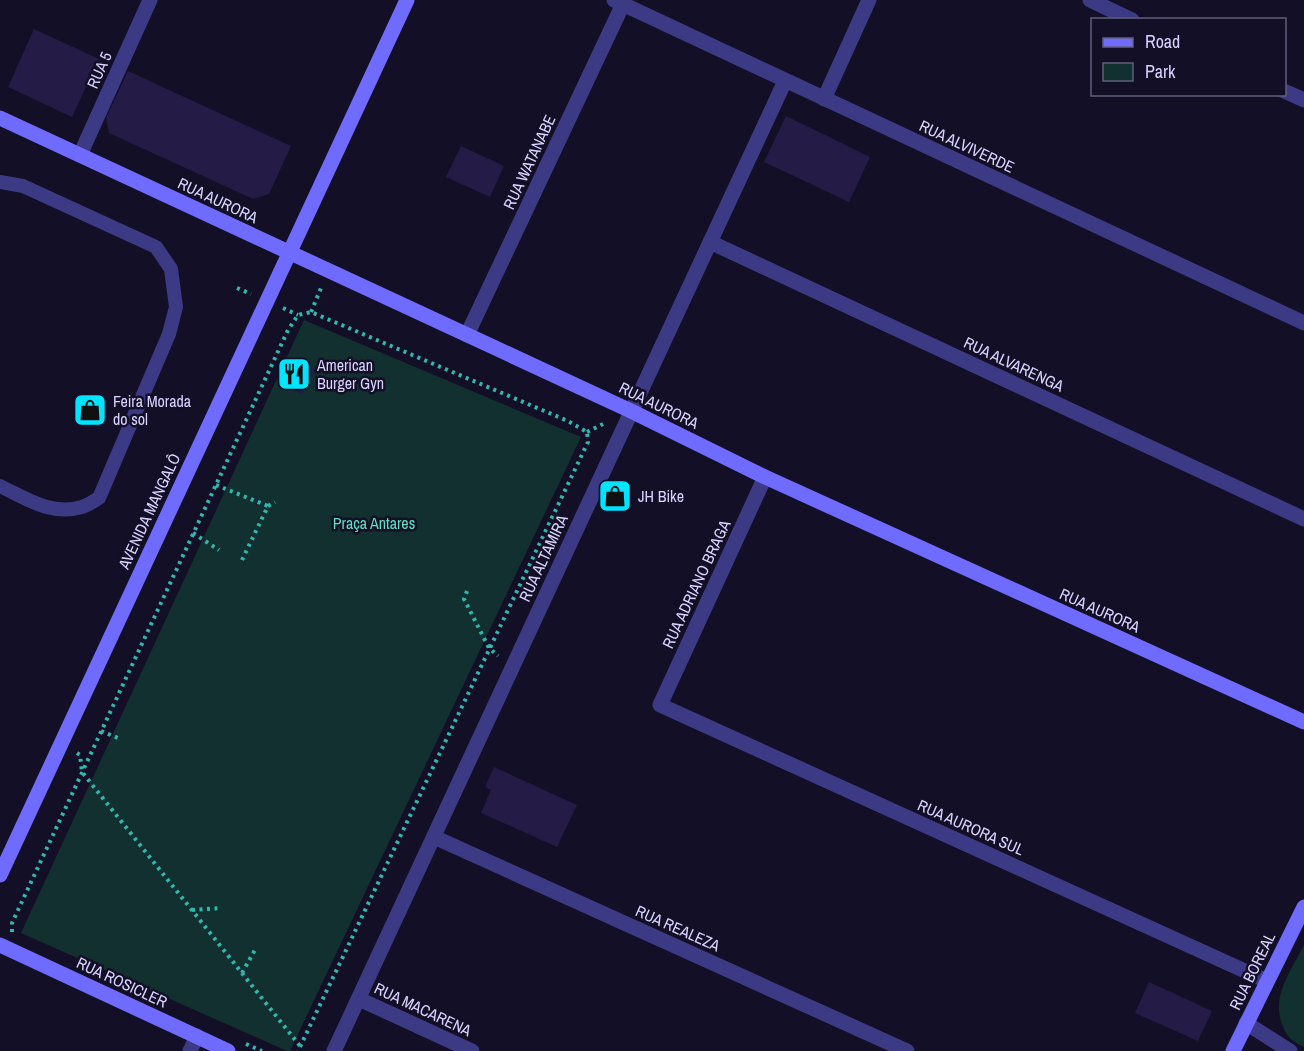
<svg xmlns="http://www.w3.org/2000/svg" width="1304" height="1051" viewBox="0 0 1304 1051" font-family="'Archivo Narrow',sans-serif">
<rect width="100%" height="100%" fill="#130f26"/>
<path fill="#12302f" d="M304,320L581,437L290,1051H287L21,933Z
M1304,945V1047C1300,1045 1296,1043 1292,1040C1287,1036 1284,1030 1282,1024C1271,996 1292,969 1304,945Z"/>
<path fill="#241b47" d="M34,29L99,59L72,117L8,87Z
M128,71L291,146L269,194L253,199L109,133L106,118Z
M786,116L870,157L849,202L764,162Z
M461,146L504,166L490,197L446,177Z
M293,358L315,369L302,394L280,383Z
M494,767L577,805L557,847L481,813L491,790L485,787Z
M1149,982L1212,1011L1198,1041L1135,1013Z"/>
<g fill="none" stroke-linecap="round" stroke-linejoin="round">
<path stroke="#2fb8b0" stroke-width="4" stroke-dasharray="3 4.5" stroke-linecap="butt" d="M237,288L251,294
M283,308L298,315
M311,312L321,288
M587,432L605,423
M216,485L268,506
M193,533L219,550
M242,560L268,506L275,502
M467,591L464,599L489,648L498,656
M101,731L118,738
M77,753L80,755L82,772L300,1046
M192,910L222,908
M12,932V923L288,330L298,315L311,312L568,421L587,432L588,442L298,1051
M242,973L256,948
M246,1044L262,1051"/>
<path stroke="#3d3a85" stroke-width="14" d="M0,182L23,186L156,247L171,269L176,307L169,334L99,498C94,501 88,505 82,507C51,516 27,499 0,486"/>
<path stroke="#3d3a85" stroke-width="15" d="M614,0L1304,323
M1090,0L1132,20
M1284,91L1304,100
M824,99L869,0
M80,155L150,0
M710,242L1304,519
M467,335L623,4
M765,477L660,705L1267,981
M434,837L907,1051
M359,999L472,1051
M1246,1023L1290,1051
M190,1051L197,1036
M334,1051L785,81"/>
<path stroke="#6f6bff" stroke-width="15" d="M0,118L631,411L765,477L1304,722
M0,875L407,0
M0,945L228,1051
M1233,1051L1304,907"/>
</g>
<defs>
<g id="restaurant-square" transform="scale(1.725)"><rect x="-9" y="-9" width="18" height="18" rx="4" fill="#00e5ff" stroke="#130f26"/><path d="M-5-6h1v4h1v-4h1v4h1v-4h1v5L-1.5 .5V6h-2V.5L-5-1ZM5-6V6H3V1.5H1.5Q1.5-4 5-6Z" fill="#111"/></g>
<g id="shop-square" transform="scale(1.725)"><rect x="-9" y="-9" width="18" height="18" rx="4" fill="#00e5ff" stroke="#130f26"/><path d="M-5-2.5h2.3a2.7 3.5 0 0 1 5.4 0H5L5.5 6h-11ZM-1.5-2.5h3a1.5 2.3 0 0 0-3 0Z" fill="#111"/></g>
</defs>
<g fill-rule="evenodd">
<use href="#restaurant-square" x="294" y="374"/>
<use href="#shop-square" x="90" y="410"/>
<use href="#shop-square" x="615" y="496"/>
</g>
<g text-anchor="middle" stroke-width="5" stroke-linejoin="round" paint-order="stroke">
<g font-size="16" fill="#d9d4ff" stroke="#130f26">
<text transform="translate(99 70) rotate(-66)" y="6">RUA 5</text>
<text transform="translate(967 146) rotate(25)" y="6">RUA ALVIVERDE</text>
<text transform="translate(529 162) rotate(-65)" y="6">RUA WATANABE</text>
<text transform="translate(218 200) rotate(25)" y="6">RUA AURORA</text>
<text transform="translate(1014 364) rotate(25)" y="6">RUA ALVARENGA</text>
<text transform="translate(659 405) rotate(26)" y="6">RUA AURORA</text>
<text transform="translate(149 511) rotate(-65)" y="6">AVENIDA MANGALÔ</text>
<text transform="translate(543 558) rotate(-65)" y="6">RUA ALTAMIRA</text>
<text transform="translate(696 584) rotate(-65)" y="6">RUA ADRIANO BRAGA</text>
<text transform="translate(1100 610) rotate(24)" y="6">RUA AURORA</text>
<text transform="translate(971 827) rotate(24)" y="6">RUA AURORA SUL</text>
<text transform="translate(678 928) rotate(24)" y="6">RUA REALEZA</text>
<text transform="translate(1252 971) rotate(-64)" y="6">RUA BOREAL</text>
<text transform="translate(122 982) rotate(25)" y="6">RUA ROSICLER</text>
<text transform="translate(423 1009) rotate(25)" y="6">RUA MACARENA</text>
</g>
<g font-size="16" fill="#d9d4ff" stroke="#130f26" text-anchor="start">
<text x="317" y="371">American<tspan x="317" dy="18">Burger Gyn</tspan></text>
<text x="113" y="407">Feira Morada<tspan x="113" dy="18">do sol</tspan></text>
<text x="638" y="502">JH Bike</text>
</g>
<g font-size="16" fill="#5fe0c0" stroke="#130f26">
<text x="374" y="529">Praça Antares</text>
</g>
</g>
<rect x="1091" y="18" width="195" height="78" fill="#130f26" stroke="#625e7d" stroke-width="1.5"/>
<rect x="1103" y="38" width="30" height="9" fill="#6f6bff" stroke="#625e7d" stroke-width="1.5"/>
<text x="1145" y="48" font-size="18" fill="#d9d4ff">Road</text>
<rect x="1103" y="63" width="30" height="18" fill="#12302f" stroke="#625e7d" stroke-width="1.5"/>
<text x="1145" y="78" font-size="18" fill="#d9d4ff">Park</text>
</svg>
